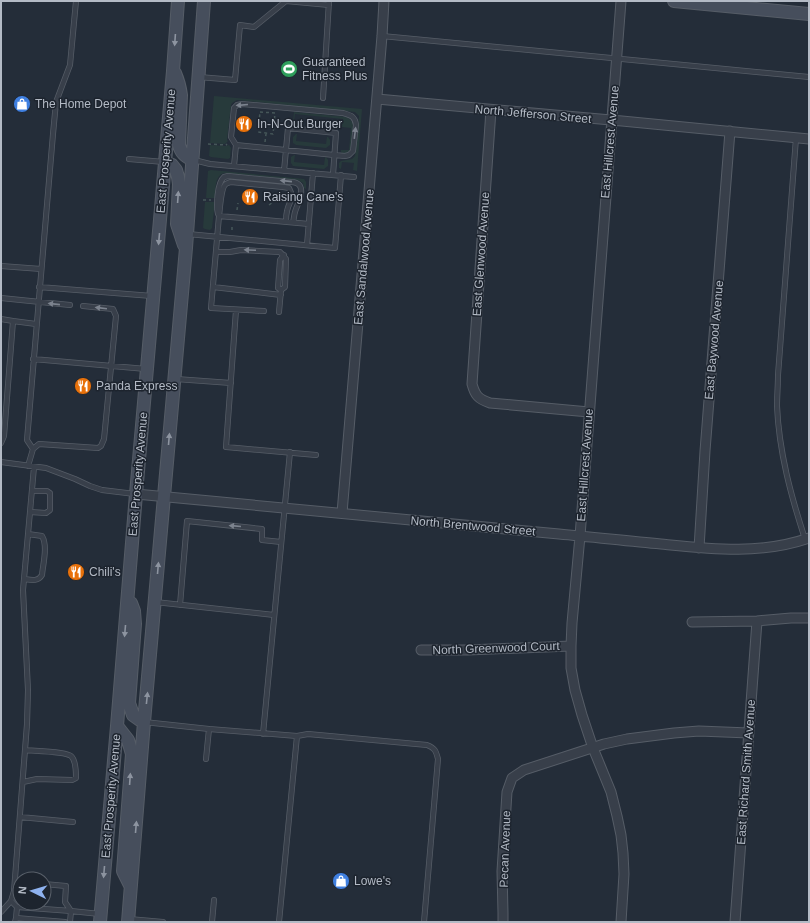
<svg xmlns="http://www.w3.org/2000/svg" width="810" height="923" viewBox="0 0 810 923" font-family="Arial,sans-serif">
<rect width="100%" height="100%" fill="#242d39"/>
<path fill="#273a3b" d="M214,96L362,109L357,171L353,170L354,163L342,162L341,169L339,168V163L341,161L352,159L355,156L359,116L355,112L237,100L232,103L231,105L227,140L228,141L225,144L210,143Z
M294,112L347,117C350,119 351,120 353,124L351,148C349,152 347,153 343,154L341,152V150H349L351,128L342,127L343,119L295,114L294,121H293Z
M296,134H297L296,141L326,144L327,137H328L330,140V145L326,148L296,145L293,143V137Z
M210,145L226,146L229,145L231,148L230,158L228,159L211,157L209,156Z
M294,155H295L294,162L324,165L325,158L326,157L328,160V166L324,169L293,166L291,163V157Z
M211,170L304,179L306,182V189L304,188L303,183L298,180L224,173C214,177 216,189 215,198H206L208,171Z
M205,202H215L212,228L210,230L205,229L203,228Z"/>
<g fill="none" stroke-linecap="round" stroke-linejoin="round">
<g stroke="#565d67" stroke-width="6">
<path id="lane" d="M382,36L809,77
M199,77L235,80L240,25L254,27L286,1L329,5
M323,98L329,1
M796,138L778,375C778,385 777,396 777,406C779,452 791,496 805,539
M129,159L164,162
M194,160L210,164L354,177
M234,166L236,145L231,137L234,108L237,105L242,104L343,113C350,115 355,116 356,125L353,151L349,155L345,156L334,155L236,145
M284,171L288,128L336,133L333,175
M218,214C216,206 217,183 224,177L228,176L291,182C294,182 298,183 300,186C304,193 297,205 295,212C294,215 294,219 293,222
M219,216L309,224
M188,234L335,248L341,175
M307,245L313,173
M216,252H230L241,250L280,252L286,259L285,287L281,290
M1,266L41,269
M39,287L152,296
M213,287L281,295
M1,298L70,305
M236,310L226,447L316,455
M264,311L211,308L219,216C220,209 221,189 225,185C226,183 228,183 231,182L283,187L289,188C295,199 289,201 287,211C286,215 286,218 286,222
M279,312L281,290L278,288L280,260L284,255
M1,319L13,321
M33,359L146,369
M176,379L231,383
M1,443L4,436L13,321L36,324
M33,449L27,440L53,134L56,102L70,65L76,1
M1,462L46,468L75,479L90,486L102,490L135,494
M28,466L33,449L39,444L98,448L101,446L104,439L116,316L113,309L83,306
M30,512L46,513L50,510V493L47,491H32
M24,579C31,580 38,582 42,575C43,564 48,546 42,536L28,534
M155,602L274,615
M180,605L187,521L262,529V540L281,542
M144,722L209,729L206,759
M209,729L297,736L308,734L427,745C435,748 436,751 438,759L424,922
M263,734L290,452
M23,782L37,779L72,780L76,778C76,772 76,760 71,756C65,751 34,751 25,750
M20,817L73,822
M44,884L66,886L65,902L71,911
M11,901L17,907L71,911
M1,912L11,901L14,891L27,724L28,690L23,590L34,467
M16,918L65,922
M129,919L163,922
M15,922L16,918L17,907
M70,922L71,911L100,914
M212,922L214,900
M279,922L297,736"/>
</g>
<g stroke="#565d67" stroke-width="11">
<path id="street" d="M377,99L622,121L809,139
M491,110L472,384C475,395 478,399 490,403L589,412
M136,494C277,507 418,521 559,534C593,537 627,541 661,544C711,549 760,555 809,538
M342,513L382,36L384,1
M699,548L705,451L730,131
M692,622L757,621L791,618H809
M421,650H468L571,646
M503,922V913L502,871L507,792L512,778L524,770L604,744L627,739L674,733L699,731L749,733
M621,922L624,874L623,853L621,835L617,816L611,792L593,748L582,715L575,690L571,668V646L572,623L580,536L621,1
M735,922L757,621"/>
</g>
<g stroke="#565d67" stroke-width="14">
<path id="secondary" d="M674,1L809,14
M175,73C178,80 180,87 181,95L179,145C181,153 185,156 192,160
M165,162L172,165L176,170L178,177L179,184L177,224L184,245
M131,603L134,611L135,624L129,703L133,715L140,720L144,722
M117,726L128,740L132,754L123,871L130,885
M100,922L117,726L136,494L173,71L178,1
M128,922L144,722L186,248L204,1"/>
</g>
<path stroke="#465759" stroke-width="1.5" stroke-dasharray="3 3" stroke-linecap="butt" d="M260,112L275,113L273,134L258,132Z
M265,142L266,134
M208,144L226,145L227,144
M203,200H211
M276,200L284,198
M269,205L276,200L274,197V193
M237,210L238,203
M232,230V224"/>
<use href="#lane" stroke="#383f4a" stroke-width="4.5"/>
<use href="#street" stroke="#383f4a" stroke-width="9"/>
<use href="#secondary" stroke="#464e5c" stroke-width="12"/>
</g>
<defs><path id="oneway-solid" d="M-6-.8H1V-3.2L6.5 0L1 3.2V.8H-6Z"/></defs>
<g fill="#8d94a0">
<use href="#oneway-solid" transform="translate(175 40) rotate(94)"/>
<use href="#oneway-solid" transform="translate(178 197) rotate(-86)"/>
<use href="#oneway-solid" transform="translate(159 239) rotate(95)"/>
<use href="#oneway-solid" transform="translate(169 439) rotate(-85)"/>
<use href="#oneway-solid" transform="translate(158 568) rotate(-85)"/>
<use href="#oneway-solid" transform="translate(125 631) rotate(95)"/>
<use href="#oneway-solid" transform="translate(147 698) rotate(-84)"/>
<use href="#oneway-solid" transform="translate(130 779) rotate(-86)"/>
<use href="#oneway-solid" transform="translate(136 827) rotate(-85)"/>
<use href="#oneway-solid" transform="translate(104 872) rotate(95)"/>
</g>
<g fill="#7c838e">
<use href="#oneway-solid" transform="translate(242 105) rotate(175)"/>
<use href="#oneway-solid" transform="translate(355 133) rotate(-83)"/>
<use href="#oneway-solid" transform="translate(286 181) rotate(-174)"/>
<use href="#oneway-solid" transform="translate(250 250) rotate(-177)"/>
<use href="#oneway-solid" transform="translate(54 304) rotate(-174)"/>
<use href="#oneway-solid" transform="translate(101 308) rotate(-173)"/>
<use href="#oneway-solid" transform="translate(235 526) rotate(-175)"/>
</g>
<defs>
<g id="stadium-disc" transform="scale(0.9)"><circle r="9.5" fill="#2e9e5b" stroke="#1d242e"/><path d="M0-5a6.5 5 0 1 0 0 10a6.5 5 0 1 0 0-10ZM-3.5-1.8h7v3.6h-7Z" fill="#fff"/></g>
<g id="shop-disc" transform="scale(0.9)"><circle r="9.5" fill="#3f7fe0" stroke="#1d242e"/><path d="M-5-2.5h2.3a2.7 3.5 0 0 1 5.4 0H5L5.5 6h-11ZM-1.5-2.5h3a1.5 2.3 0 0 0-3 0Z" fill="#fff"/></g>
<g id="restaurant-disc" transform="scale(0.9)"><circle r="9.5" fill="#e8710a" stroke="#1d242e"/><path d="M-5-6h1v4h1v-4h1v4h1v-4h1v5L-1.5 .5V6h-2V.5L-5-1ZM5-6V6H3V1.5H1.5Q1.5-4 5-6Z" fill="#fff"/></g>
</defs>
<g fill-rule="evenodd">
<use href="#stadium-disc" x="289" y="69"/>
<use href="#shop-disc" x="22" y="104"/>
<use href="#restaurant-disc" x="244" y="124"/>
<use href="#restaurant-disc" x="250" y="197"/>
<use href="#restaurant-disc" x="83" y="386"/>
<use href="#restaurant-disc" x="76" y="572"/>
<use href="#shop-disc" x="341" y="881"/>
</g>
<g text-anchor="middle" stroke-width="3" stroke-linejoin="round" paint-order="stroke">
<g font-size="12" fill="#b3bac5" stroke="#1d242e" text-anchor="start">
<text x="302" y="66">Guaranteed<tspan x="302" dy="14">Fitness Plus</tspan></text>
<text x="35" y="108">The Home Depot</text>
<text x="257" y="128">In-N-Out Burger</text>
<text x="263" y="201">Raising Cane's</text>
<text x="96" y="390">Panda Express</text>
<text x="89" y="576">Chili's</text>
<text x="354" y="885">Lowe's</text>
</g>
<g font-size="12" fill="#b3bac5" stroke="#1d242e">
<text transform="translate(533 114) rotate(5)" y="4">North Jefferson Street</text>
<text transform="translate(610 142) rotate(-85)" y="4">East Hillcrest Avenue</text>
<text transform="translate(166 151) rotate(-85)" y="4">East Prosperity Avenue</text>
<text transform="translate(481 254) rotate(-86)" y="4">East Glenwood Avenue</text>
<text transform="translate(364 257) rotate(-85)" y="4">East Sandalwood Avenue</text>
<text transform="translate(714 340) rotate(-85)" y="4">East Baywood Avenue</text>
<text transform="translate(585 465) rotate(-86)" y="4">East Hillcrest Avenue</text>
<text transform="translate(138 474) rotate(-85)" y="4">East Prosperity Avenue</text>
<text transform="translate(473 526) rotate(5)" y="4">North Brentwood Street</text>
<text transform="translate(496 648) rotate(-2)" y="4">North Greenwood Court</text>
<text transform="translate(746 772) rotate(-86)" y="4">East Richard Smith Avenue</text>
<text transform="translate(111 796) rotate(-85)" y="4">East Prosperity Avenue</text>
<text transform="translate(505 849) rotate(-88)" y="4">Pecan Avenue</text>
</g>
</g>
<rect width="810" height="923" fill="none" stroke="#b3bac5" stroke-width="4"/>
<g transform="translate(32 891) rotate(275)"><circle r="19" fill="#1d242e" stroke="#59606a"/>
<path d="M0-3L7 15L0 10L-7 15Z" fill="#8eb2ef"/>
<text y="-6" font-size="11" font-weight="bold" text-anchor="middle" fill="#b3bac5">N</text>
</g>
</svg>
